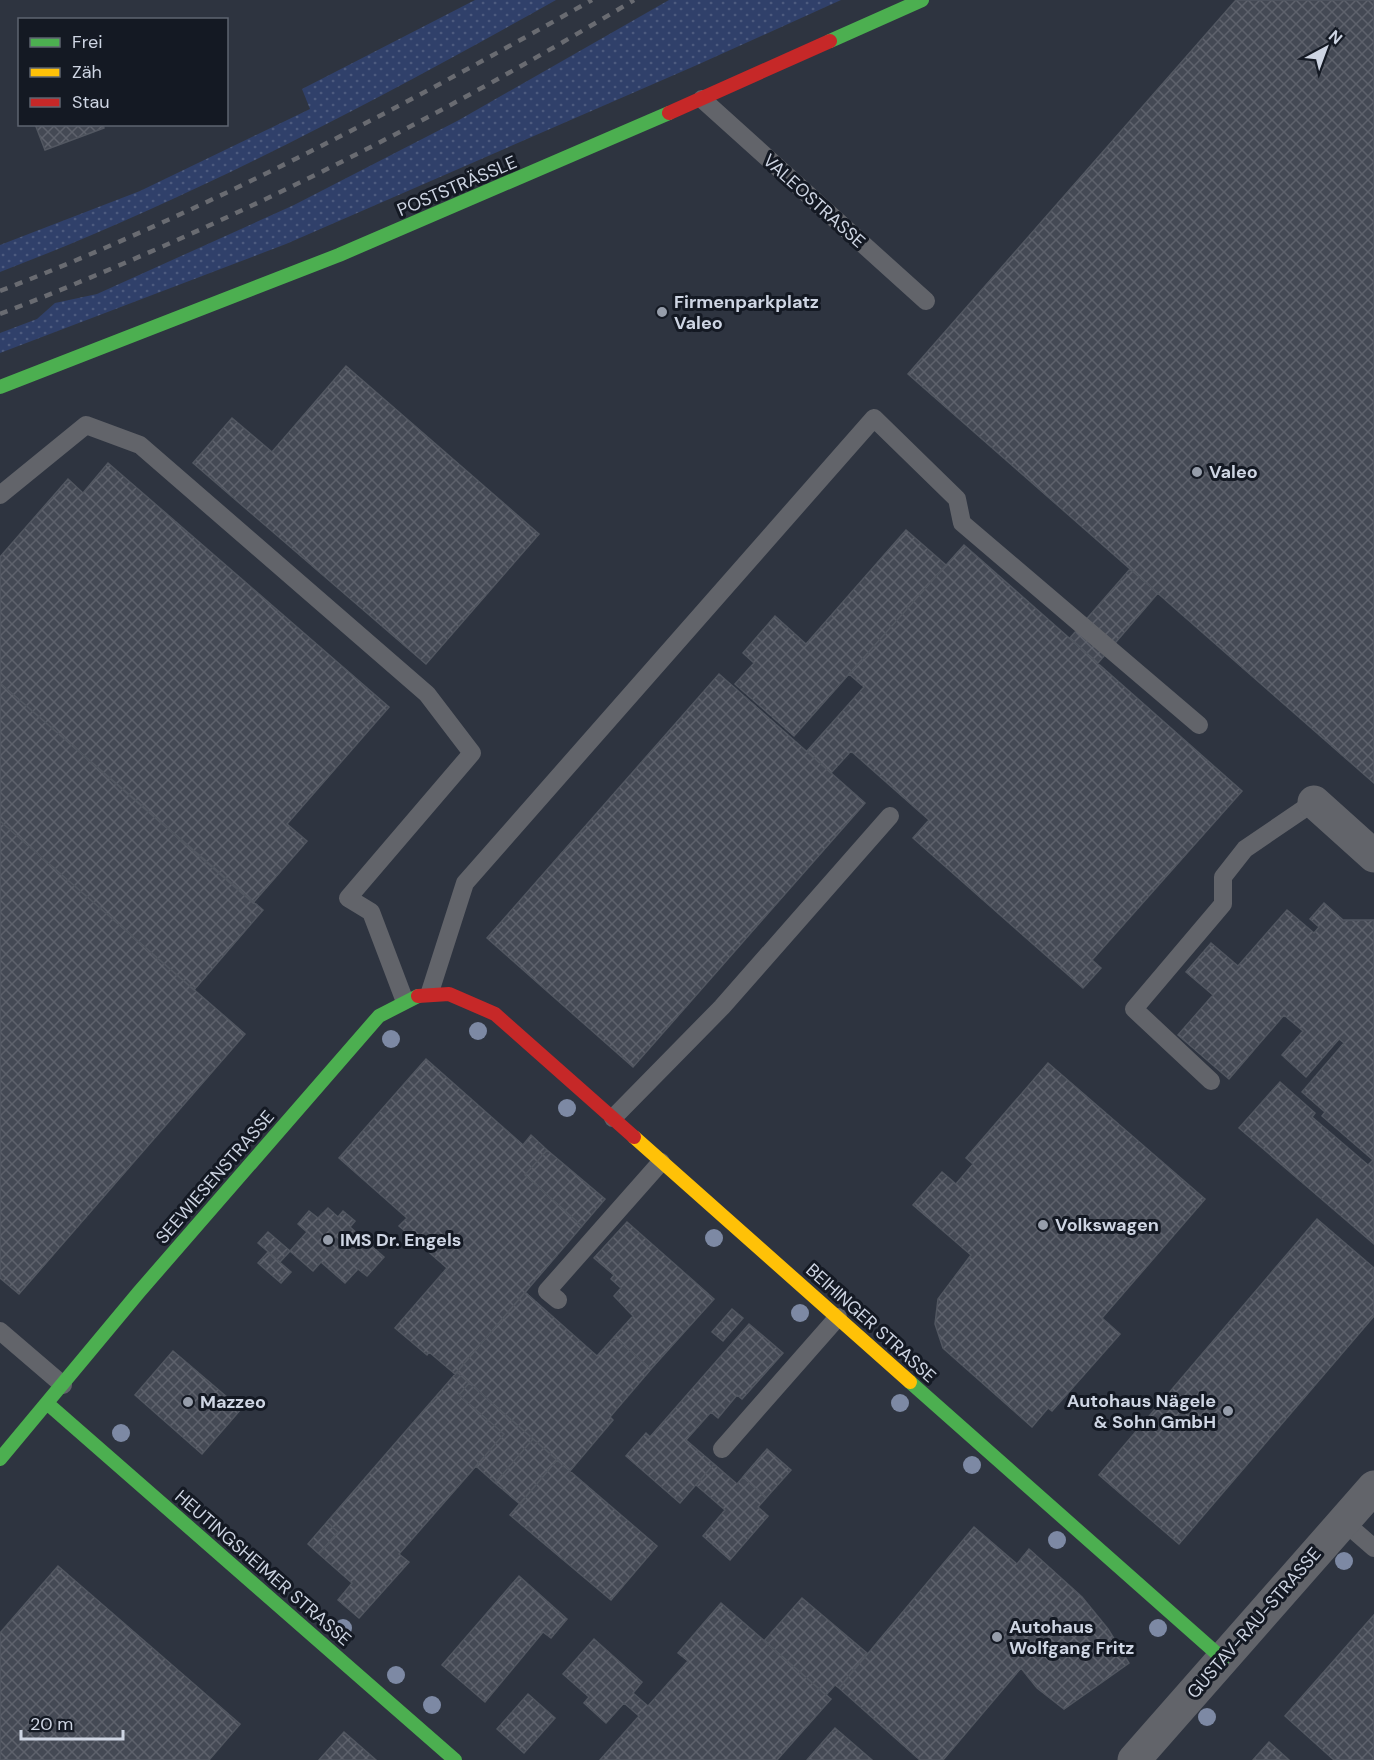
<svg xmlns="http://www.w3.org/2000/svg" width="1374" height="1760" viewBox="0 0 1374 1760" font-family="'DM Sans',sans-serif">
<defs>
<pattern id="grass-dots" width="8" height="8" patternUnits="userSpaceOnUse" patternTransform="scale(1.5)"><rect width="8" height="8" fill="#30406a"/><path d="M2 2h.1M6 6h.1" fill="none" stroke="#4d5b7f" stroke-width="1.8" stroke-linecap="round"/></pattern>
<pattern id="building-cross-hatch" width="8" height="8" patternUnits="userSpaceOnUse" patternTransform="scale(1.5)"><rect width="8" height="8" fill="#444954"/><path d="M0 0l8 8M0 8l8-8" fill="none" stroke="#5e626c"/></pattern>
</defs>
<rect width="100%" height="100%" fill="#2e3440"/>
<path fill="url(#grass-dots)" d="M475,0H556C376,101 193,198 0,272V245L140,191L310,109L302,89Z
M669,0H841L697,65L286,244L0,353V333L37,319L55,303L97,294L294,205L459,120Z"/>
<path fill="url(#building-cross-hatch)" stroke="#525761" stroke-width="1.5" d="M1236,0H1374V783L908,374Z
M35,124H103L104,128L45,150Z
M346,366L539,534L426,664L193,463L232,418L272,452Z
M108,463L389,707L287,824L307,841L253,903L0,683V557L68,479L83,493Z
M906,530L946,565L794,736L735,684L754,663L743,653L775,616L806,644Z
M964,545L1242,791L1092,960L1101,968L1083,988L913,838L929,820L851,751L831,773L807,751L864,687L849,674Z
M1130,569L1158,593L1098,663L1070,638Z
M719,674L865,803L633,1067L487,938Z
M0,683L263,910L194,990L0,821Z
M0,821L245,1034L19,1294L0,1278Z
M1324,903L1343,920H1374V1244L1239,1128L1280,1082L1315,1113L1312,1117L1368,1165L1373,1160L1322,1116L1325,1112L1302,1092L1344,1043L1339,1039L1306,1077L1282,1055L1303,1031L1284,1015L1229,1079L1178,1035L1213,995L1186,972L1211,943L1238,966L1287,910L1314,933L1319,927L1310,919Z
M426,1059L523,1145L531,1135L547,1150L525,1175L582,1226L455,1374L429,1352L427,1355L395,1328L447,1268L399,1226L407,1218L339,1158Z
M1048,1063L1205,1199L1102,1318L1120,1334L1052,1411L1048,1408L1032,1427L943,1348L935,1324L938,1299L971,1255L913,1205L942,1172L956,1184L973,1164L966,1158Z
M547,1150L605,1199L582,1226L525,1175Z
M328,1208L338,1217L343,1211L355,1221L350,1227L384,1257L367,1276L358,1269L345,1283L321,1262L313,1271L290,1251L307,1232L298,1224L309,1211L318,1218Z
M1317,1219L1374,1268V1316L1179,1544L1099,1475Z
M627,1222L714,1299L651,1369L614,1337L633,1316L614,1296L621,1288L611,1279L614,1275L594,1258Z
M268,1232L290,1251L280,1262L258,1243Z
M268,1252L291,1272L281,1283L258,1263Z
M525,1292L597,1356L614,1337L651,1369L610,1417L613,1420L570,1471L457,1372Z
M732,1309L743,1318L723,1341L712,1332Z
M749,1324L783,1353L742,1399L737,1395L718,1418L711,1412L686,1440L714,1464L680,1503L626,1456L646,1433L650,1437Z
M173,1351L241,1409L202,1454L135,1395Z
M457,1372L469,1383L459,1395L504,1434L399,1554L409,1562L359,1618L338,1600L352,1583L319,1554L338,1532L327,1522Z
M469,1383L533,1439L495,1483L476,1466L504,1434L459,1395Z
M533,1439L557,1460L520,1504L495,1483Z
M767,1449L791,1470L766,1498L743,1477Z
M557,1460L657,1546L611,1600L510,1515Z
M714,1464L737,1484L743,1477L766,1498L758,1507L768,1516L730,1560L703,1536L725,1510L696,1485Z
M327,1522L338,1532L319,1554L308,1544Z
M974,1527L1017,1564L1029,1549L1082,1597L1108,1629L1129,1663L1064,1709L1037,1688L1021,1668L943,1760H920L839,1688Z
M58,1566L240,1724L209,1760H0V1633Z
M519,1576L567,1619L551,1638L543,1632L485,1702L442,1665Z
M802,1598L867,1653L839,1688L835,1685L826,1695L764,1641Z
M721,1603L831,1699L777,1760H600L639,1716L624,1703L606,1723L584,1703L589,1697L563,1674L594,1639L642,1682L633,1693L648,1706L688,1661L678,1653Z
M1374,1615V1760H1334L1285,1716Z
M528,1694L555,1718L524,1753L497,1729Z
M835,1728L872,1760H807Z
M344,1732L376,1760H319Z
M1269,1742L1289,1760H1253Z"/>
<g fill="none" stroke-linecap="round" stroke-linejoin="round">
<path stroke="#62646a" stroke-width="18" d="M702,99L926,301
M0,495L86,425L140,445L427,694L472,753L348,898L371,912L404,999
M430,992L465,883L874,418L957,499L962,523L1199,725
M1211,1081L1134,1009L1223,904V877L1245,849L1314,802
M613,1118L722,1007L890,816
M558,1300L547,1291L661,1162
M0,1331L63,1385
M722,1449L838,1317
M1343,1521L1374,1548"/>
<path stroke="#62646a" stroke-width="33" d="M1314,802L1374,856
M1134,1760L1374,1487"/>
<path stroke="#4caf50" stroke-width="14" d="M830,41L922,0
M0,387L339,255L669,113
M910,1382L1223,1659
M48,1404L455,1760
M0,1459L139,1292L379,1016L418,996"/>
<path stroke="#ffc107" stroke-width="14" d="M634,1137L910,1382"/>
<path stroke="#c62828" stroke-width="14" d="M669,113L830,41
M418,996L449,994L495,1014L634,1137"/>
<path stroke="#696b71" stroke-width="4.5" stroke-dasharray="8 8" stroke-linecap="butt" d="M0,291C206,211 400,108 592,0
M0,314C219,229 432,122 634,0"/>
</g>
<g fill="#7d89a4">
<circle cx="478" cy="1031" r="9"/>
<circle cx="391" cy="1039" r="9"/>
<circle cx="567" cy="1108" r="9"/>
<circle cx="714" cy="1238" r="9"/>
<circle cx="800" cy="1313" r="9"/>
<circle cx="900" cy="1403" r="9"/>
<circle cx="121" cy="1433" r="9"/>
<circle cx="972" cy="1465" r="9"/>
<circle cx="1057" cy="1540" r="9"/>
<circle cx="1344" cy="1561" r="9"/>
<circle cx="343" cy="1628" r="9"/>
<circle cx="1158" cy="1628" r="9"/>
<circle cx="396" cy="1675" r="9"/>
<circle cx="432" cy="1705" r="9"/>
<circle cx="1207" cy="1717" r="9"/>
</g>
<g fill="#969daa" stroke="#141923" stroke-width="2">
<circle cx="662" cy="312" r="6"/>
<circle cx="1197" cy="472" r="6"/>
<circle cx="1043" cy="1225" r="6"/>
<circle cx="328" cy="1240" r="6"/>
<circle cx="188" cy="1402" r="6"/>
<circle cx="1228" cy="1411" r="6"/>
<circle cx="997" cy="1637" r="6"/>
</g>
<g text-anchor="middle" stroke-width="6" stroke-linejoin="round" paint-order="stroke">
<g font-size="18" fill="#ced5e3" stroke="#141923">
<text transform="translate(457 186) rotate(-23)" y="6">POSTSTRÄSSLE</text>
<text transform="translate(814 201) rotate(42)" y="6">VALEOSTRASSE</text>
<text transform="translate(215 1177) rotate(-49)" y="6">SEEWIESENSTRASSE</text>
<text transform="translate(871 1323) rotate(42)" y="6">BEIHINGER STRASSE</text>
<text transform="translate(263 1568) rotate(41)" y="6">HEUTINGSHEIMER STRASSE</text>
<text transform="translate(1254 1623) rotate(-49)" y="6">GUSTAV-RAU-STRASSE</text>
</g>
<g font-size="18" font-weight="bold" fill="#ced5e3" stroke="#141923" text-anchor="start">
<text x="674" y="308">Firmenparkplatz<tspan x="674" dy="21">Valeo</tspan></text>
<text x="1209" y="478">Valeo</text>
<text x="1055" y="1231">Volkswagen</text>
<text x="340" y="1246">IMS Dr. Engels</text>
<text x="1216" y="1407" text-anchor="end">Autohaus Nägele<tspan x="1216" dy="21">&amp; Sohn GmbH</tspan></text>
<text x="200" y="1408">Mazzeo</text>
<text x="1009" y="1633">Autohaus<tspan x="1009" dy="21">Wolfgang Fritz</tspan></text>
</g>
</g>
<rect x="18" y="18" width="210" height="108" fill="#141923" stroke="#5e6470" stroke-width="1.5"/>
<rect x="30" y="38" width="30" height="9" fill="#4caf50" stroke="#5e6470" stroke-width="1.5"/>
<text x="72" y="48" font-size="18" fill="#ced5e3">Frei</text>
<rect x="30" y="68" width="30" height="9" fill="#ffc107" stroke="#5e6470" stroke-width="1.5"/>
<text x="72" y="78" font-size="18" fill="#ced5e3">Zäh</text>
<rect x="30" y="98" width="30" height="9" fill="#c62828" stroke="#5e6470" stroke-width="1.5"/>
<text x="72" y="108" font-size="18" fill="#ced5e3">Stau</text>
<g transform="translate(1326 48) rotate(41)" stroke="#141923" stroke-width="4.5" paint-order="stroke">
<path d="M0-4.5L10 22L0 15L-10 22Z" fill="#ced5e3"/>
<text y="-9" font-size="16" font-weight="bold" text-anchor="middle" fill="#ced5e3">N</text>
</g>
<path d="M21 1730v9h102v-9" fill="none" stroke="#ced5e3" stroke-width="3"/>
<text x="30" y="1730" font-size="18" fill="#ced5e3" stroke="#141923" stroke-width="4.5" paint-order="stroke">20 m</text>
</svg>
